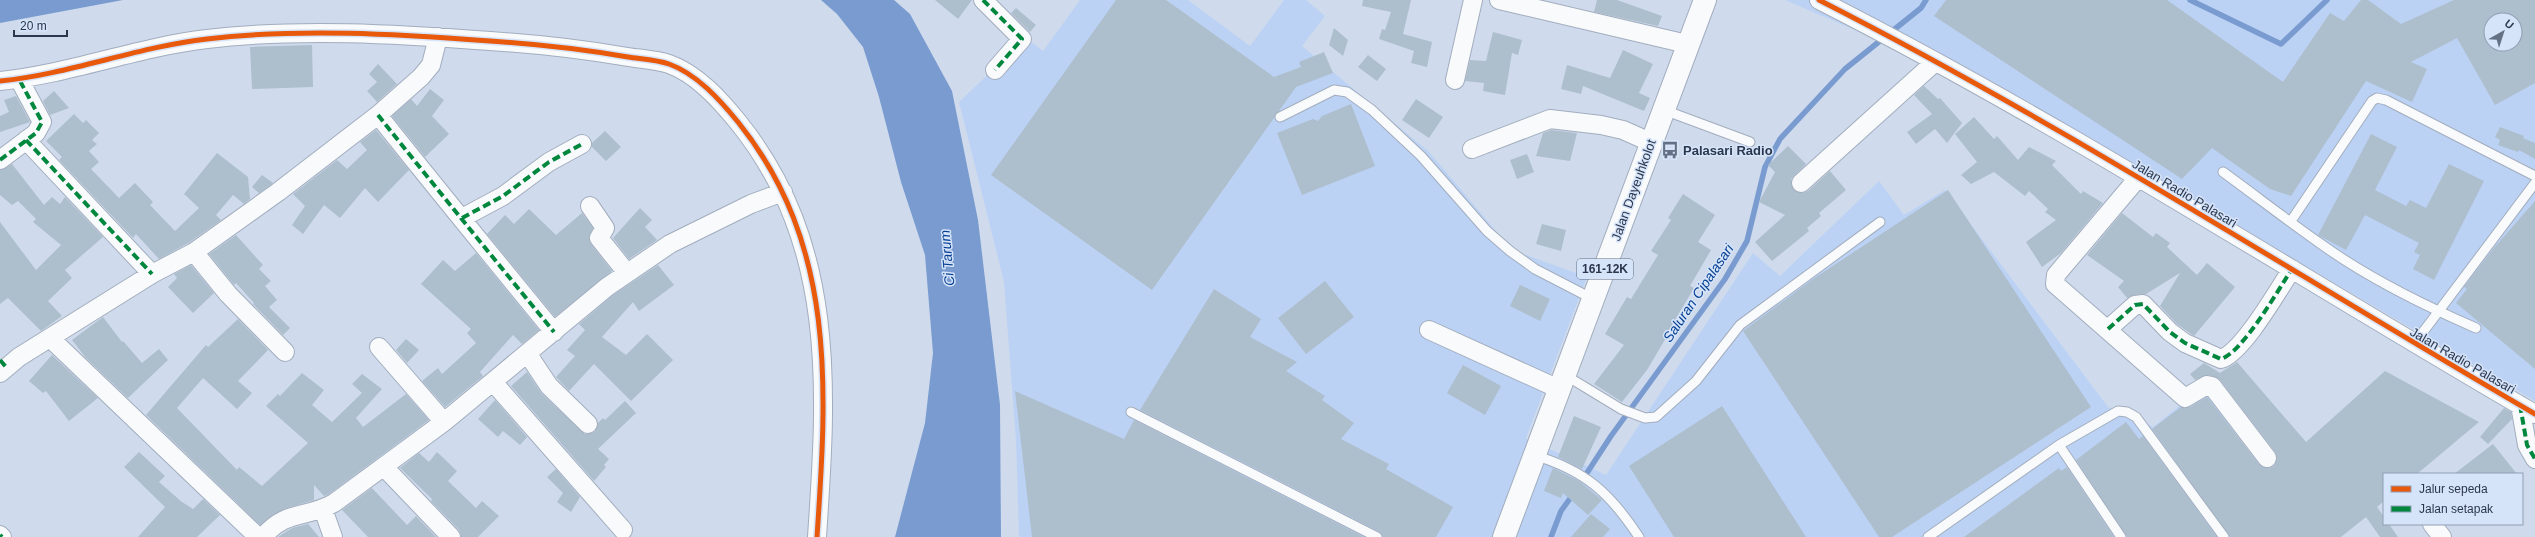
<svg xmlns="http://www.w3.org/2000/svg" width="2535" height="537" viewBox="0 0 2535 537" font-family="Helvetica,sans-serif">
<rect width="100%" height="100%" fill="#cfdbec"/>
<path fill="#bcd2f4" fill-rule="evenodd" d="M1080,0H1188L1250,46L1284,0H1306L1325,16L1302,46L1429,152L1512,250L1587,277L1526,438L1606,475L1753,253L1780,276L1879,181L1904,215L1945,190L2108,407L2131,414L2153,427L2204,386L2303,537H1019L1016,441L1004,282L959,102L1026,38L1043,51Z
M1785,0H2535V401L2037,108ZM2491,20H2515V44H2491Z"/>
<path fill="#799bd0" d="M0,0H123L0,23Z
M821,0H894L910,14L952,91L978,220L1000,405L1001,537H895L925,423L933,353L925,255L901,182L879,97L863,47L837,14Z"/>
<g fill="none" stroke-linecap="round" stroke-linejoin="round">
<path stroke="#799bd0" stroke-width="5.5" d="M2190,0L2281,44L2327,0
M1583,479L1611,436L1725,279L1747,241L1765,167L1780,139L1845,69L1921,8L1926,0
M1551,537L1561,511L1574,493"/>
</g>
<path fill="#adbecd" fill-rule="evenodd" d="M935,0H972L958,19Z
M1116,0H1166L1274,77L1301,67L1299,62L1324,52L1333,73L1296,87L1152,290L991,175Z
M1363,0H1411L1403,34L1432,42L1427,67L1411,63L1414,51L1379,39L1382,29L1385,30L1391,12L1362,6Z
M1597,0H1617L1662,16L1658,26L1594,12Z
M1946,0H2167L2283,82L2330,13L2344,21L2361,0H2368L2401,24L2454,0H2535V83L2495,105L2457,38L2411,62L2427,69L2412,102L2366,81L2291,196L2270,189L2212,148L2182,179L1934,16ZM2491,20H2515V44H2491Z
M1016,8L1036,25L1030,32L1011,13Z
M1334,28L1348,40L1343,56L1329,45Z
M1493,32L1522,40L1518,55L1512,53L1505,95L1483,91L1484,83L1465,81L1470,60L1486,61Z
M312,45L313,87L252,89L250,47Z
M1623,50L1653,64L1639,93L1650,98L1644,111L1583,86L1581,94L1561,89L1567,65L1610,78Z
M1368,55L1386,69L1377,81L1358,67Z
M378,64L397,84L377,102L367,91L377,82L369,74Z
M1924,86L1938,99L1940,98L1962,123L1947,143L1935,129L1916,144L1907,132L1932,114L1914,95Z
M430,89L444,100L432,116L449,134L425,157L392,116L411,99L417,106Z
M54,91L69,108L50,115L43,101Z
M16,96L30,122L0,132V116L9,112L4,100Z
M1416,99L1443,117L1429,138L1402,120Z
M1351,104L1375,166L1302,195L1277,133L1313,119L1318,121L1322,116Z
M74,114L83,123L86,120L99,133L92,140L97,144L89,151L99,162L91,169L119,198L135,183L153,202L150,205L175,231L199,208L184,194L217,153L248,177L250,199L244,204L233,195L216,215L221,220L188,243L159,259L136,234L133,238L59,160L62,157L46,141Z
M1974,117L1994,139L1997,136L2018,160L2029,147L2056,161L2052,165L2081,194L2083,191L2103,203L2061,253L2042,267L2026,242L2056,220L2045,212L2048,209L2029,191L2025,196L1994,172L1971,184L1961,175L1977,162L1955,134Z
M2500,127L2524,136L2523,138L2535,143V159L2519,150L2518,152L2498,145L2500,140L2495,137Z
M376,130L409,170L378,202L365,188L340,218L324,205L303,234L292,225L305,206L293,194L337,160L347,169L367,150L360,142Z
M1551,130L1577,133L1570,161L1536,156L1543,133Z
M605,131L621,147L606,161L592,147V143Z
M2371,134L2397,147L2375,190L2406,206L2410,200L2426,208L2449,164L2484,181L2434,280L2413,269L2420,255L2414,252L2419,243L2365,215L2346,250L2318,235Z
M1788,146L1806,164L1791,179L1794,190L1803,193L1808,191L1830,171L1846,190L1819,213L1821,216L1807,228L1809,231L1772,261L1755,242L1785,215L1759,202L1775,172L1768,165Z
M1527,154L1534,172L1517,179L1510,160Z
M12,164L44,205L52,197L60,204L65,197L103,237L65,270L72,278L48,301L62,316L41,331L8,298L0,304V222L36,270L61,245L33,222L36,219L18,201L12,205L0,195V170Z
M262,175L273,183L259,193L252,187Z
M1948,190L2091,407L1892,537H1879L1743,331L1813,279Z
M1683,194L1715,215L1698,242L1711,250L1690,286L1694,288L1672,325L1673,326L1647,370L1622,402L1594,384L1624,345L1605,334L1627,297L1631,299L1658,255L1651,251L1671,220L1668,218Z
M2535,201V369L2456,303L2467,289L2464,287L2493,249Z
M640,208L652,220L645,227L657,240L629,259L613,238Z
M529,209L556,235L582,213L593,228L589,238L591,244L612,271L555,317L487,234L505,215L514,224Z
M2122,213L2153,237L2156,233L2170,243L2167,247L2197,275L2207,263L2235,287L2194,336L2177,324L2160,306L2180,273L2146,294L2134,295L2127,298L2118,287L2124,281L2087,255Z
M1542,224L1566,230L1561,251L1536,244Z
M236,235L263,265L259,269L271,281L265,286L277,300L269,307L290,328L283,335L253,304L254,303L236,283L234,285L209,254Z
M476,253L539,330L522,344L513,335L480,372L483,376L445,407L422,381L438,368L442,374L476,343L467,333L471,329L421,284L443,260L455,271Z
M191,265L214,293L193,313L168,287L177,278L174,274Z
M658,265L674,285L639,311L633,302L602,337L626,355L647,334L673,360L631,401L594,364L569,391L556,377L575,356L567,350L585,330L579,324L613,295Z
M1325,281L1354,317L1306,354L1278,318Z
M1520,285L1550,299L1540,321L1510,306Z
M1214,289L1261,319L1250,337L1297,362L1286,371L1325,396L1322,400L1354,423L1341,439L1389,464L1386,469L1453,507L1436,537H1383L1380,532L1140,410Z
M103,317L122,342L123,341L142,363L159,349L168,360L128,398L86,358L72,340Z
M238,319L268,350L238,381L252,393L237,409L203,378L177,408L237,470L239,467L262,486L308,443L266,406L278,394L280,396L302,373L324,390L312,405L332,422L362,393L352,384L362,374L382,389L356,418L363,427L406,394L429,420L329,494L324,496L314,485V500L284,509L260,525L146,415L206,345L208,347Z
M406,339L419,350L407,363L396,350Z
M52,355L98,398L69,421L46,391L43,393L29,381Z
M2237,362L2306,442L2385,371L2479,422L2417,474H2384V501L2377,507L2384,517V524H2389L2398,537H2380L2366,517L2341,537H2230L2152,429L2181,407H2190L2207,397L2259,464L2268,468L2274,466L2277,457L2275,452L2220,380L2209,375L2195,380L2190,374L2204,363L2220,373Z
M1463,365L1501,386L1485,415L1447,393Z
M527,372L542,394L585,434L595,432L598,423L603,418L605,420L625,401L636,413L598,449L609,459L604,465L606,467L594,481L511,386Z
M1015,391L1124,439L1134,420L1364,537H1032Z
M495,400L527,437L520,445L503,431L498,437L478,419Z
M1722,406L1806,537H1674L1629,466Z
M2504,408L2511,412L2512,419L2488,444L2480,437Z
M1574,416L1601,427L1582,469L1558,457Z
M2126,422L2139,439L2143,436L2217,537H2127L2076,460Z
M2493,444L2517,474H2454Z
M139,452L165,476L159,482L182,502L193,509L203,499L220,515L197,537H138L165,507L124,467Z
M437,452L457,471L448,481L476,508L482,501L499,516L478,537H461L459,530L431,501L432,499L400,468L419,453L429,462Z
M2067,467L2114,537H1964L2059,468L2061,471Z
M1553,468L1579,481L1602,500L1588,515L1563,493L1561,498L1544,491Z
M556,469L580,497L571,512L557,502L563,493L547,477Z
M372,488L407,525L416,516L436,537H368L342,510Z
M1591,514L1610,529L1603,537H1571Z
M308,524L319,537H278L292,528Z"/>
<g fill="none" stroke-linecap="round" stroke-linejoin="round">
<g stroke="#a2adbe" stroke-width="11">
<path id="lane" d="M1664,110L1750,142
M1280,117L1334,90L1347,92L1372,110L1421,156L1487,231L1510,251L1535,269L1593,299
M2223,172C2256,196 2288,221 2321,244C2368,278 2423,305 2476,328
M2291,221L2372,101L2377,98L2386,100L2535,176
M2414,344L2535,183
M1565,375L1621,409L1645,418L1656,417L1696,381L1740,325L1880,222
M1131,412L1377,537
M2059,445L2121,537
M1534,455C1586,471 1610,493 1639,537
M1928,537L2059,445L2118,411L2127,412L2136,417L2224,537"/>
</g>
<g stroke="#a2adbe" stroke-width="20">
<path id="street" d="M983,0L1022,39L995,70
M1499,0L1687,44
M1819,0C2065,125 2297,276 2535,414
M1455,80L1473,0
M0,81C70,74 137,47 207,39C300,28 396,34 490,41C537,44 582,49 628,57C641,59 657,60 669,64C697,74 720,100 738,122C837,245 827,389 817,537
M378,115C436,188 495,260 554,332
M26,140L152,274
M1472,149L1550,119L1601,125L1623,130L1650,142
M0,160L36,133L42,122L19,79
M2138,178L2056,275L2055,284L2185,398L2207,385L2212,386L2267,458
M1801,183L1935,62
M590,206L605,228L599,238L627,273
M462,218L503,196L549,162L582,144
M194,252L228,294L285,352
M2108,329L2135,305L2143,304L2170,332L2185,343L2221,359C2243,352 2278,290 2292,269
M1429,330L1559,389
M50,338L258,537
M379,347L444,422
M527,353L549,386L588,424
M0,373L19,357L152,274L194,252L278,192L378,115L421,77L431,65L438,37
M493,382L623,530
M2520,405L2527,445L2535,459
M384,467L451,537
M323,509L333,537
M2432,524L2442,537
M0,535L2,537
M263,537C286,509 306,519 334,503L444,422L607,287L670,244L751,204L783,192"/>
</g>
<g stroke="#a2adbe" stroke-width="24">
<path id="primary" d="M1504,537L1705,0"/>
</g>
<use href="#lane" stroke="#f8fafc" stroke-width="9"/>
<use href="#street" stroke="#f8fafc" stroke-width="18"/>
<use href="#primary" stroke="#f8fafc" stroke-width="22"/>
<path stroke="#00873e" stroke-width="4" stroke-dasharray="8 4" stroke-linecap="butt" d="M983,0L1022,39L995,70
M378,115C436,188 495,260 554,332
M26,140L152,274
M0,160L36,133L42,122L19,79
M462,218L503,196L549,162L582,144
M2108,329L2135,305L2143,304L2170,332L2185,343L2221,359C2243,352 2278,290 2292,269
M0,360L6,367
M2520,405L2527,445L2535,459
M0,535L2,537"/>
<g stroke="#d6e4fa" stroke-width="8">
<path id="cycleway" d="M1819,0C2065,125 2297,276 2535,414
M0,81C70,74 137,47 207,39C300,28 396,34 490,41C537,44 582,49 628,57C641,59 657,60 669,64C697,74 720,100 738,122C837,245 827,389 817,537"/>
</g>
<use href="#cycleway" stroke="#e8590c" stroke-width="5"/>
</g>
<defs>
<g id="bus-bare" transform="scale(1.38)"><path d="M-5-6H5V4H4V6H2V4H-2V6H-4V4H-5ZM-3.5-4V0h7V-4ZM-3.5 1.2v1.5H-2V1.2ZM2 1.2v1.5H3.5V1.2Z" fill="#647084" stroke="#d6e4fa" stroke-width="2.5" paint-order="stroke"/></g>
</defs>
<g fill-rule="evenodd">
<use href="#bus-bare" x="1670" y="150"/>
</g>
<g text-anchor="middle" stroke-width="3" stroke-linejoin="round" paint-order="stroke">
<rect fill="#d6e4fa" stroke="#5e6b80" stroke-width="1" x="1577" y="259" width="56" height="20" rx="3"/>
<g font-size="12" font-weight="bold" fill="#2a374c">
<text x="1605" y="273">161-12K</text>
</g>
<g font-size="13" font-weight="bold" fill="#2a374c" stroke="#d6e4fa" text-anchor="start">
<text x="1683" y="155">Palasari Radio</text>
</g>
<g font-size="13" fill="#2a374c" stroke="#d6e4fa">
<text transform="translate(1633 190) rotate(-70)" y="5">Jalan Dayeuhkolot</text>
<text transform="translate(2185 193) rotate(31)" y="5">Jalan Radio Palasari</text>
<text transform="translate(2463 360) rotate(30)" y="5">Jalan Radio Palasari</text>
</g>
<g font-size="14" font-style="italic" fill="#074193" stroke="#d6e4fa">
<text transform="translate(947 258) rotate(-95)" y="5">Ci Tarum</text>
<text transform="translate(1698 293) rotate(-56)" y="5">Saluran Cipalasari</text>
</g>
</g>
<rect x="2383" y="473" width="140" height="52" fill="#d6e4fa" stroke="#919fb4"/>
<rect x="2391" y="486" width="20" height="6" fill="#e8590c" stroke="#919fb4"/>
<text x="2419" y="493" font-size="12" fill="#2a374c">Jalur sepeda</text>
<rect x="2391" y="506" width="20" height="6" fill="#00873e" stroke="#919fb4"/>
<text x="2419" y="513" font-size="12" fill="#2a374c">Jalan setapak</text>
<g transform="translate(2503 32) rotate(39)"><circle r="19" fill="#d6e4fa" stroke="#919fb4"/>
<path d="M0-3L7 15L0 10L-7 15Z" fill="#647084"/>
<text y="-6" font-size="11" font-weight="bold" text-anchor="middle" fill="#2a374c">U</text>
</g>
<path d="M14 30v6h53v-6" fill="none" stroke="#2a374c" stroke-width="2"/>
<text x="20" y="30" font-size="12" fill="#2a374c" stroke="#d6e4fa" stroke-width="3" paint-order="stroke">20 m</text>
</svg>
